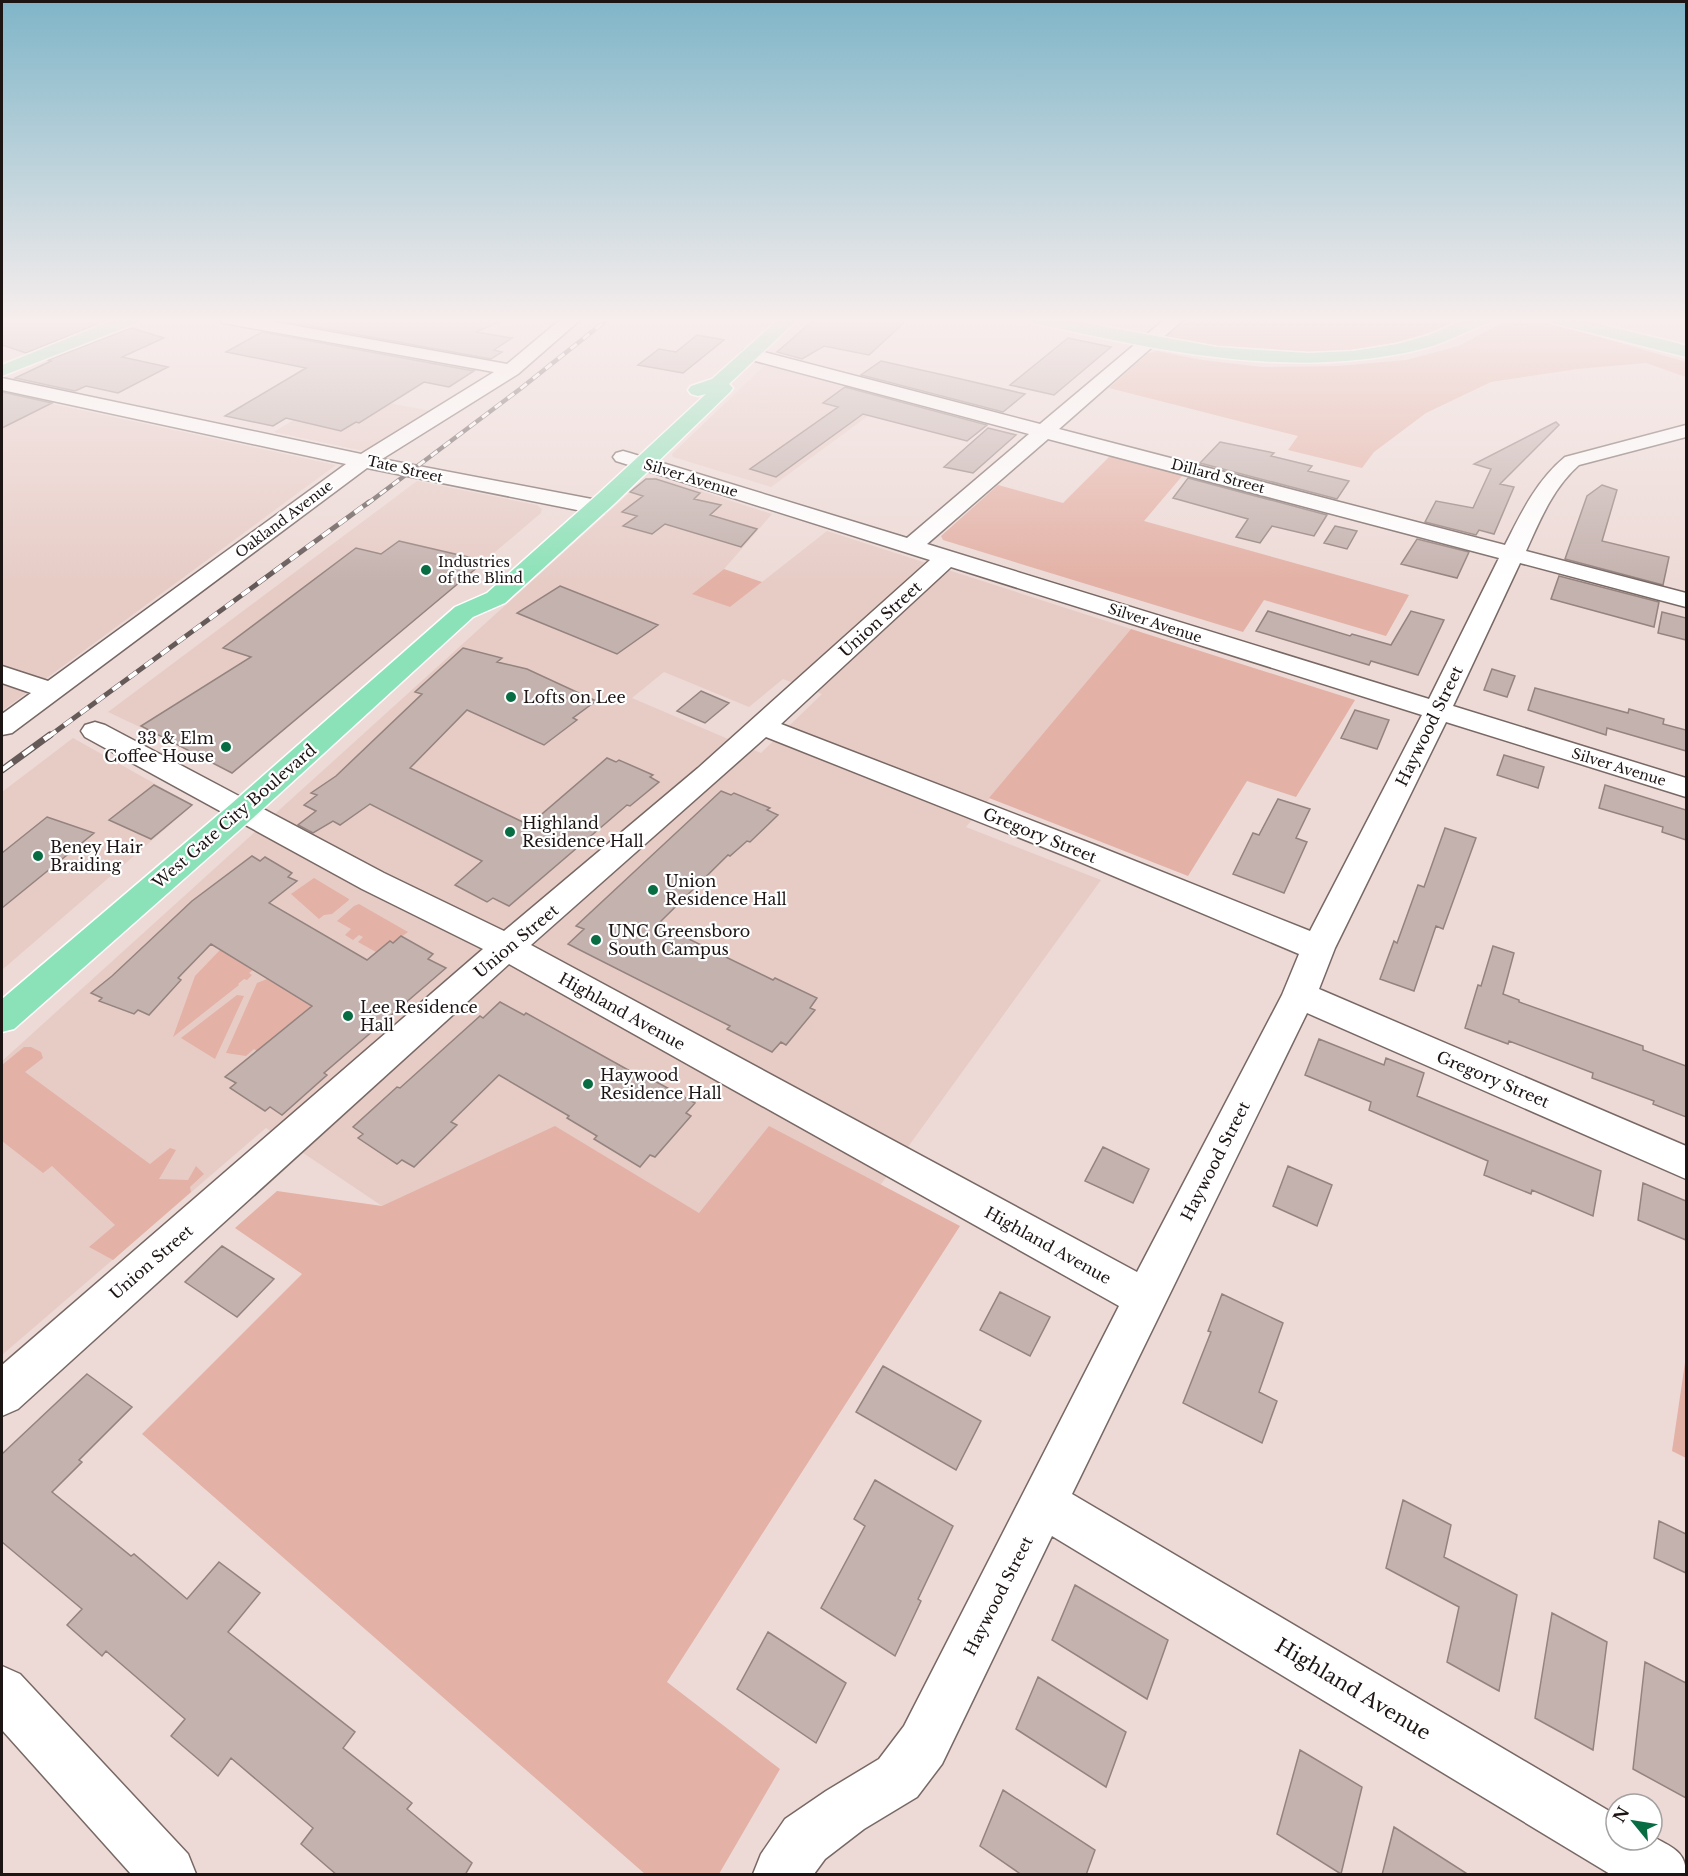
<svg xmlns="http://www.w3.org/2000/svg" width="1688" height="1876" viewBox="0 0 1688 1876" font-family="'Libre Baskerville',serif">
<rect width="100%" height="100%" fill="#eddad6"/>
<path fill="#e7ccc6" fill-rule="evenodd" d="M771,365L894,397L771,487L673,457L672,454L764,366Z
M2,393L336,465L2,711Z
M337,393L431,411L368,452L274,432Z
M657,477L772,514L724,569L693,593L730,607L827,531L1131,629L966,827L1101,880L806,1288L382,1206L266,1128L2,1355V1061L646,478ZM664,672L749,707L783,679L822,694L761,753L632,698Z
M417,481L537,505L542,509L541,513L238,769L231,770L108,712Z
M73,738L193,805L2,970V792Z"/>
<path fill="#e3b1a5" d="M1185,319H1459C1387,357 1299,356 1219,348C1202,346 1181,345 1166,336Z
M1517,320L1550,323L1686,362V377L1646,363L1577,369L1491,382L1426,413L1374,452L1362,468L1288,450L1298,436L1109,388L1148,353L1157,351L1202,360L1263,367L1337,366L1406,360L1459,346L1498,325Z
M1110,456L1183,475L1144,521L1409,595L1386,636L1264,600L1243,632L943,540L941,536L998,485L1063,503Z
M724,569L762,582L730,607L692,594Z
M1131,629L1355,700L1296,797L1247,781L1188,876L989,798Z
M314,878L349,899V900L332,914L324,915L319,919L291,894Z
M359,904L408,932L393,943L390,941L376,952L358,942L363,937L359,935L353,940L345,935L351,929L337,921L354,906Z
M220,950L253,970L249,973L252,975L247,980L244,979L238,984L239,985L173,1037L195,976Z
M267,979L318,1007L292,1028L287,1026L257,1051L254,1049L246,1056L226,1053L257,983Z
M237,995L244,996L215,1059L181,1038Z
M24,1047H31L41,1052L43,1058L25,1072L150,1164L170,1148L176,1150L159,1179L188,1180L196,1166L204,1174L190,1187L191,1192L113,1260L89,1247L115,1225L52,1166L43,1173L2,1141V1065Z
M555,1126L699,1213L769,1126L960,1226L667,1682L780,1769L719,1874H645L142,1434L302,1274L235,1228L277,1191L382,1206Z
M1686,1356V1458L1672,1451Z"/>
<path fill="#c4b2ae" stroke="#94837f" stroke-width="1.5" d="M2,319H101L106,321L26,353L2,345Z
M287,319H505L476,332L512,338L494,350L502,352L491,359L283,321Z
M815,319H908L869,355L824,346L802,359L777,352Z
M131,328L164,338L122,357L168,367L118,393L86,386L75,391L15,378L51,361L48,360Z
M262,332L474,371L449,387L424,382L359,423L356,422L341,431L286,418L273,426L225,416L306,368L226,352Z
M697,335L724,340L683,373L638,365L659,349L676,352Z
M1068,338L1111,347L1054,395L1010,385Z
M881,361L948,376L1025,394L1003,412L861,375Z
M845,387L987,425L967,441L863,414L776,477L750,469L838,407L823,403Z
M2,392L52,403L2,428Z
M1556,422L1559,425L1500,484L1514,487L1494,534L1479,530L1476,535L1425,522L1436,501L1473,508L1491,469L1474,464Z
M988,428L1016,435L973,473L944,467Z
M1220,442L1274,453L1271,456L1312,466L1308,471L1349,481L1337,499L1200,463Z
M1188,478L1327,515L1314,536L1272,526L1260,543L1236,537L1248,519L1173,498Z
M646,479H656L700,493L694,499L721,505L710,515L757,529L741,547L665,524L652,534L623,526L637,516L622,512L643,496L630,492Z
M1602,485L1617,490L1602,541L1669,557L1663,585L1565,559L1587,496Z
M1335,526L1357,531L1347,549L1324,543Z
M1417,539L1469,552L1457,578L1401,564Z
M399,541L485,561L232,773L141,726L251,657L223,648L356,548L381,554Z
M1559,576L1659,602L1654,627L1551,599Z
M560,586L658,625L617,654L517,613Z
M1268,611L1350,636L1352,634L1391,645L1411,611L1444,620L1418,675L1371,661L1369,665L1256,631Z
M1662,612L1686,618V640L1658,633Z
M463,648L502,658L497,662L527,669L596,701L573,718L577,720L544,745L467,710L410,768L529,825L607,758L616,762L619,760L653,775L650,777L659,782L630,806L627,805L509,906L493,898L487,902L455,885L482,861L370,804L340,825L333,821L313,833L298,825L316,811L304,805L317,795L311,793L336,776L422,694L415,692Z
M1492,669L1515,676L1507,697L1484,690Z
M1535,688L1628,713L1629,709L1664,719L1663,724L1686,730V751L1607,728L1606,735L1528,710Z
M701,691L729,703L705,723L677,711Z
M1355,710L1389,720L1377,749L1341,738Z
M1504,755L1544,767L1538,788L1497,775Z
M154,785L192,805L151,839L109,820Z
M1605,785L1686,810V840L1662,832L1663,827L1599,808Z
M721,791L731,795L734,793L770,808L767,810L778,815L750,842L747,841L730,856L728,855L658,924L773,980L775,978L817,998L810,1008L815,1010L786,1045L781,1042L772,1052L727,1029L730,1026L568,944L584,929L576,926Z
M1278,799L1310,809L1296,838L1307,842L1284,893L1233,874L1253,833L1259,835Z
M47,817L94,833L2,908V853Z
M1445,828L1476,838L1443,929L1436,926L1414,991L1380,979L1394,941L1397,943L1418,885L1424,887Z
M252,856L260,861L265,857L292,873L288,877L297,881L269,903L367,960L390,941L393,943L401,936L433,954L428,959L446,968L324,1073L327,1075L282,1115L270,1107L265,1111L230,1088L236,1083L225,1077L312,1006L211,944L178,978L181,980L149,1015L138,1010L134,1014L99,1001L102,998L91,993L112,976L192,901Z
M1493,946L1514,953L1503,994L1519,1000V1002L1643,1046V1050L1686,1066V1117L1653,1104L1654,1101L1592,1078L1593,1073L1509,1041L1508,1044L1465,1028L1478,985L1481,986Z
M500,1002L524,1015L526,1013L648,1081L651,1079L695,1103L686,1113L691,1116L655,1157L650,1155L640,1167L594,1139L597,1136L567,1118L569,1116L499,1075L451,1122L457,1125L414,1167L402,1160L397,1164L358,1138L363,1134L353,1127L397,1087L400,1088L480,1016L483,1018Z
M1319,1039L1384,1065L1386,1058L1424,1073L1417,1096L1601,1171L1593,1216L1532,1190L1531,1194L1484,1175L1488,1161L1369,1110L1371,1102L1305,1075Z
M1103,1147L1149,1169L1133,1203L1085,1181Z
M1288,1166L1332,1185L1317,1226L1273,1206Z
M1643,1183L1686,1201V1240L1638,1220Z
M222,1246L274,1279L237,1317L185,1282Z
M1000,1292L1050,1317L1030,1356L980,1330Z
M1222,1294L1283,1323L1259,1392L1277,1401L1262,1443L1183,1403L1211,1332L1208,1331Z
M883,1366L981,1421L956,1470L856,1412Z
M87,1374L132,1407L79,1460L82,1462L52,1492L131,1556L134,1554L187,1599L219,1562L260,1593L228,1632L355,1732L343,1748L412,1803L407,1809L472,1863L465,1875H337L301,1844L313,1828L231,1758L218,1776L171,1736L185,1719L106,1651L102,1656L67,1625L82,1609L2,1542V1454Z
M875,1480L953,1526L918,1599L921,1601L895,1656L821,1608L865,1526L854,1519Z
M1403,1500L1451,1525L1444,1557L1517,1595L1499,1691L1447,1662L1459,1607L1386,1568Z
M1659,1521L1686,1534V1573L1654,1558Z
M1075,1585L1168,1640L1147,1699L1052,1640Z
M1552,1613L1607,1642L1593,1750L1535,1718Z
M768,1632L846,1683L816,1743L737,1689Z
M1645,1662L1686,1683V1798L1633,1769Z
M1038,1677L1126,1732L1106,1787L1016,1729Z
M1300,1750L1362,1787L1341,1874L1277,1834Z
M1003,1790L1095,1850L1086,1875H1022L980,1846Z
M1394,1827L1469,1875H1382Z"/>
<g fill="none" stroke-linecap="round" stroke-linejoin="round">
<g stroke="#786864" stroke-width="3">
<path id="minor" d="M220,319H258L507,364L561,319H581L518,374L382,459L597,500L605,502L608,507L605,512L597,514L367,468L12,733L2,735V714L31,693L2,683V666L48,681L346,464L2,390V378L361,454L494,372L229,324L223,323Z
M1165,319H1184L1059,429L1505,545C1521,513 1537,480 1565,457L1686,425V437L1579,465C1553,488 1540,520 1526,551L1686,593V607L1520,563L1453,706L1686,778V797L1446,722L1335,948L1319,989L1686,1146V1179L1307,1013L1072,1494L1616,1815V1840H1652V1836C1670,1847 1686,1850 1686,1874H1610L1052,1536L942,1764L917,1797L864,1829L825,1859L814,1874H753L761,1854L785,1819L826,1791L879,1759L904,1726L1119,1306L509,964L18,1409L2,1416V1365L483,949L362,889L85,737L81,731L85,725L95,722L105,725L384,873L504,931L698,768L930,560L616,461L613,457L616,453L623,451L630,453L907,538L1029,434L744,358L741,354L744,350H756L1040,424ZM1048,439L1499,558L1429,699L927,544ZM951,567L1422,715L1310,931L1095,845L781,724ZM766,737L1073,859L1299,954L1282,995L1137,1272L531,945Z
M2,1666L20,1674L188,1854L196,1874H131L2,1730Z"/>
</g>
<g stroke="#fff" stroke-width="3">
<path id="major" d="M116,319H140L137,323L2,376V365Z
M779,319H798L729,384L733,388L730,392L614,504L505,603L473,617L253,818L14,1029L2,1032V999L231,804L455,607L487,593L598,494L706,394L698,396L691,394L688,390L691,386L712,379Z
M1029,319H1062L1217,347L1308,353L1353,351L1397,344L1429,335L1467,319H1492L1489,323C1468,330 1448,342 1426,348C1296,381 1166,352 1038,324L1032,323Z
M1549,319H1578L1677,343L1686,346V357L1552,323Z"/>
</g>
<use href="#minor" fill="#fff" fill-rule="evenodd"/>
<use href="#major" fill="#8be2b8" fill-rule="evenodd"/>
<g stroke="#655a58" stroke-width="4.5">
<path id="rail-far2" d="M367,504L520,389L608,319"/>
</g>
<g stroke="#655a58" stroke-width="5">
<path id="rail-far1" d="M48,737L369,502"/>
</g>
<g stroke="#655a58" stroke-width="7">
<path id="rail" d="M2,770L50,735"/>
</g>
<use href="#rail-far2" stroke="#fff" stroke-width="3" stroke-dasharray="8" stroke-linecap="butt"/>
<use href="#rail-far1" stroke="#fff" stroke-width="4" stroke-dasharray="10" stroke-linecap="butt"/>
<use href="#rail" stroke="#fff" stroke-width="4.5" stroke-dasharray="13" stroke-linecap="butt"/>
</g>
<linearGradient id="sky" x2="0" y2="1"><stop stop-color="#7fb5c8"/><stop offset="0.55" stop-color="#f7eeed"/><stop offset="1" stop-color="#f7eeed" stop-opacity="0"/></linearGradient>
<rect width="1688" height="582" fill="url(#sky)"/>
<g fill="#096d43" stroke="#fff" stroke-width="2">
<circle cx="426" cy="570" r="6"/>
<circle cx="511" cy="697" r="6"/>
<circle cx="226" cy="747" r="6"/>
<circle cx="510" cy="832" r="6"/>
<circle cx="38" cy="856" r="6"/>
<circle cx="653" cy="890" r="6"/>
<circle cx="596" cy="940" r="6"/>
<circle cx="348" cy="1016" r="6"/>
<circle cx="588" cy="1084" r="6"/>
</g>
<g text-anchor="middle" stroke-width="4.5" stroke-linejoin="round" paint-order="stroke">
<g font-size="14" fill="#1c1514" stroke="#fff">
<text transform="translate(405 469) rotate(13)" y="5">Tate Street</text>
<text transform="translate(1218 476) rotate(15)" y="5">Dillard Street</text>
<text transform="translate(691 478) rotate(17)" y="5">Silver Avenue</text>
<text transform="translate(284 519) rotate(-37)" y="5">Oakland Avenue</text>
<text transform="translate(1155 623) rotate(18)" y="5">Silver Avenue</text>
<text transform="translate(1619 767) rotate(17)" y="5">Silver Avenue</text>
</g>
<g font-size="14" fill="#1c1514" stroke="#fff" text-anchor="start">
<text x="438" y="567">Industries<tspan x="438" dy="16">of the Blind</tspan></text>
</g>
<g font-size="16" fill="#1c1514" stroke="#fff">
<text transform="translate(880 619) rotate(-42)" y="6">Union Street</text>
<text transform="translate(1429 726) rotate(-64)" y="6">Haywood Street</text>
<text transform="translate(234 816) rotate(-41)" y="6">West Gate City Boulevard</text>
<text transform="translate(1040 835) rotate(22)" y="6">Gregory Street</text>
<text transform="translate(516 941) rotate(-40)" y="6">Union Street</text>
<text transform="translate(622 1011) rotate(29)" y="6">Highland Avenue</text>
<text transform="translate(1493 1079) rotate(23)" y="6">Gregory Street</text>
<text transform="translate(1215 1161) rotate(-63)" y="6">Haywood Street</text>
<text transform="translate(1048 1245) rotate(29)" y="6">Highland Avenue</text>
<text transform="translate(151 1262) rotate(-41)" y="6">Union Street</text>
<text transform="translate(998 1596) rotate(-63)" y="6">Haywood Street</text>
</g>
<g font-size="16" fill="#1c1514" stroke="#fff" text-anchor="start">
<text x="523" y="703">Lofts on Lee</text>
<text x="214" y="744" text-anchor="end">33 &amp; Elm<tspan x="214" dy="18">Coffee House</tspan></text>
<text x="522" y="829">Highland<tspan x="522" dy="18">Residence Hall</tspan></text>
<text x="50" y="853">Beney Hair<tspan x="50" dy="18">Braiding</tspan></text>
<text x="665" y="887">Union<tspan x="665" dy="18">Residence Hall</tspan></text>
<text x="608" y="937">UNC Greensboro<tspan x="608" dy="18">South Campus</tspan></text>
<text x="360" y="1013">Lee Residence<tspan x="360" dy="18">Hall</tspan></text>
<text x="600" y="1081">Haywood<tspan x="600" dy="18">Residence Hall</tspan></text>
</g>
<g font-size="20" fill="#1c1514" stroke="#fff">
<text transform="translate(1353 1689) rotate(31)" y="7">Highland Avenue</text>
</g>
</g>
<rect width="1688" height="1876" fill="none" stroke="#1c1514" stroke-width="6"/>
<g transform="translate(1634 1822) rotate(300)"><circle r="28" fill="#ffffff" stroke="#a4a1a1" stroke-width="1.5"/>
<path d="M0-4.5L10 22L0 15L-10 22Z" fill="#096d43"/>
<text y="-9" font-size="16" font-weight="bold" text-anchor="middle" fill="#1c1514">N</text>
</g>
</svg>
